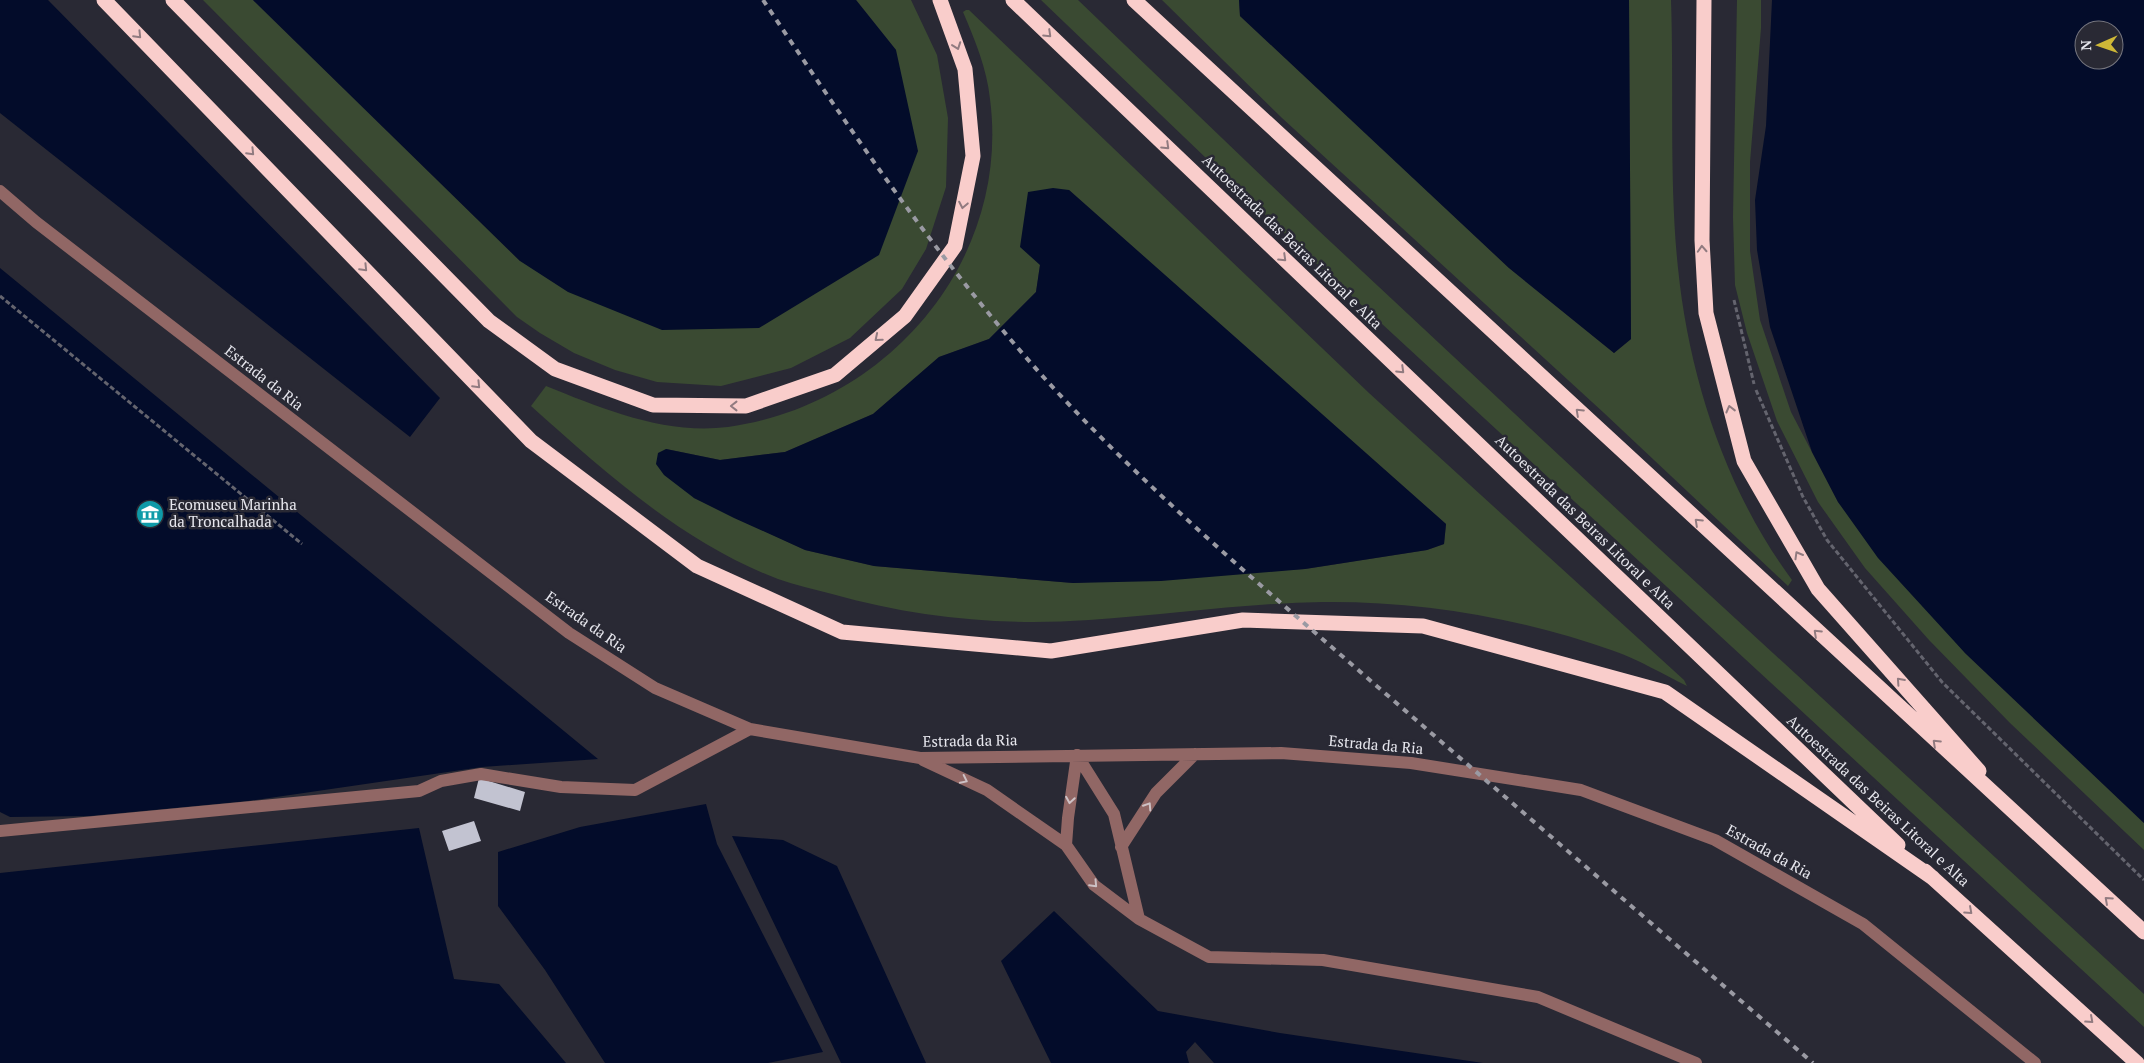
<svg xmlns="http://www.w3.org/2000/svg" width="2144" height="1063" viewBox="0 0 2144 1063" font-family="'PT Serif',serif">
<rect width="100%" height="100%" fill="#292934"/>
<path fill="#3a4a32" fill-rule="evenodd" d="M203,0H253L520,261L896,50L856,0H911L937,55L948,118L946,187L926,249L902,289L850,338L791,368L721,386L657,382L615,370L574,353L540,333L517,317Z
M1041,0H1078L1318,230L1637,528L2144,994V1027L1304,252Z
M1162,0H1239L1240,16L1509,268L1614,353L1631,339L1629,0H1671C1674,88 1669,182 1678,268C1689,377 1726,491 1792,580L1788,586L1604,413L1282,118Z
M1737,0H1761V28L1750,162V251L1760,320L1791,412L1838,502L1965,653L2144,823V850L2010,723L1929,640L1865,568L1818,502L1777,421L1747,333L1735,285L1733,217Z
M966,10H969L1369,393L1684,680L1687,686C1663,674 1639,660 1614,651C1522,618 1421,601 1323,602C1245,603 1167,615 1089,620C1000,626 918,618 832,594C814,589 795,585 778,579C683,543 606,473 531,406L546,386C603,409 665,435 728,427C887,405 1011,261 990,99C987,69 975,40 963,12ZM1069,190L1446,524L1444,544L1427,550L1305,569L1073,583L874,566L805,550L694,498L666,449L720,460L785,452L873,414L939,357L989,339L1036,292L1040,265Z"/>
<path fill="#030c2a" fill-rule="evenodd" d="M0,0H48L440,398L410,437L0,113Z
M253,0H856L896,50L918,151L879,255L759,328L662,330L568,292L520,261Z
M1239,0H1629L1631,339L1614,353L1509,268L1240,16Z
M1772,0H2144V823L1965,653L1878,558L1838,502L1812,452L1770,327L1757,250L1755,200L1766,126ZM2084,30H2114V60H2084Z
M1053,188L1069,190L1446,524L1444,544L1427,550L1305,569L1161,581L1073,583L874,566L805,550L734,518L694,498L664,475L656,464L658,453L666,449L720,460L785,452L873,414L939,357L989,339L1036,292L1040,265L1020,247L1028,192Z
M0,268L598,759H599L482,767L248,801L90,816L10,817L0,812Z
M706,804L717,844L823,1052L768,1063H605L545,970L498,906V852L580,827Z
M419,828L454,979L499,984L566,1063H0V873Z
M732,836L783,840L837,866L926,1063H841Z
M1054,911L1158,1011L1280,1033L1483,1063H1214L1195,1042L1186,1052L1189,1063H1051L1001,961Z"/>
<path fill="#c2c3d1" d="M479,778L525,792L520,811L474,798Z
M474,821L481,841L449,851L442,831Z"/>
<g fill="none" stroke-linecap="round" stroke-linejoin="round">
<path stroke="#64646e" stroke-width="3" stroke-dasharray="5 2.5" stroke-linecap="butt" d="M0,296L302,544
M1734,300L1754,384
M1756,390L1803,497L1827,540L1942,682L2144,880"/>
<path stroke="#916765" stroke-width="12" d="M0,191L36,222L569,633L655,688L750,729L920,758L1281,753L1411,763L1581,790L1715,840L1863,924L2035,1063
M1077,755L1114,814L1139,919
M923,760L987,790L1066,845L1094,885L1139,919L1209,957L1323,960L1538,997L1696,1063
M0,831L419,791L441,781L481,774L561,787L635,790L750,729
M1066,845L1068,818L1077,755
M1121,847L1156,793L1195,754"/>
<path stroke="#f9cdcb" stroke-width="15" d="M104,0L531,441L697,566L842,632L1051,651L1243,620L1423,626L1665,692L1933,878
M173,0L489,321L555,369L653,405L746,406L835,375L905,316L955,246L973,156L965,69L940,0
M1013,0L1898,845
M1134,0L2144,932
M1704,0L1702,240L1706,313L1744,461L1818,589L1979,771
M1925,871L2137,1063"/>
<path stroke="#9a9aa3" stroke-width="4" stroke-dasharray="6 6" stroke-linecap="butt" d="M763,0C851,131 940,263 1047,381C1149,492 1265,589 1379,688C1524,813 1668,938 1813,1063"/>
</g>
<defs><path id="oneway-chevron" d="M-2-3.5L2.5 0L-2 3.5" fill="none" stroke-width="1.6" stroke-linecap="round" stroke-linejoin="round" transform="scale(1.25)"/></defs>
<g stroke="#917b80">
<use href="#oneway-chevron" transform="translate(1048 34) rotate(44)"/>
<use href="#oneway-chevron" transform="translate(138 35) rotate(46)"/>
<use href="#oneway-chevron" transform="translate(957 46) rotate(70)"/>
<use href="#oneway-chevron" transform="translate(1166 146) rotate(44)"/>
<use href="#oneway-chevron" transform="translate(251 152) rotate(46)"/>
<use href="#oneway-chevron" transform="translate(963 205) rotate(101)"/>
<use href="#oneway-chevron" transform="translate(1702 249) rotate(-93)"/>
<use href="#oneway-chevron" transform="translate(1283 258) rotate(44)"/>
<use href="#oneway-chevron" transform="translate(364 268) rotate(46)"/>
<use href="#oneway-chevron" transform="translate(878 338) rotate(140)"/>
<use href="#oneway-chevron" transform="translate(1401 370) rotate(44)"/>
<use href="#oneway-chevron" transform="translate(477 385) rotate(46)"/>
<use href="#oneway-chevron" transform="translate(734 406) rotate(-180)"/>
<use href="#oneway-chevron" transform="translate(1730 409) rotate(-104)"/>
<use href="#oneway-chevron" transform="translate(1579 412) rotate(-137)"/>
<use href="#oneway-chevron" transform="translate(1698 522) rotate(-137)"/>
<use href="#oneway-chevron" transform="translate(1798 555) rotate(-120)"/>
<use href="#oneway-chevron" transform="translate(1817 633) rotate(-137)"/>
<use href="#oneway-chevron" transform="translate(1900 681) rotate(-132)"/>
<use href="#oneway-chevron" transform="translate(1936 743) rotate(-137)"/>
<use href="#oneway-chevron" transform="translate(2108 900) rotate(-138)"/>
<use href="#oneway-chevron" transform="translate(1969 911) rotate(42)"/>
<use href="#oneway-chevron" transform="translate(2090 1020) rotate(42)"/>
</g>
<g stroke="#cdc1c5">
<use href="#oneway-chevron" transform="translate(964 780) rotate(26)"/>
<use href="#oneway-chevron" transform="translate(1070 800) rotate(99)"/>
<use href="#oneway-chevron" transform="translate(1148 806) rotate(-57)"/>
<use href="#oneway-chevron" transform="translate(1094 884) rotate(47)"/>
</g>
<defs>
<g id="museum-disc" transform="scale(1.4375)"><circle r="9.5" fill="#0f9aa8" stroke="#292934"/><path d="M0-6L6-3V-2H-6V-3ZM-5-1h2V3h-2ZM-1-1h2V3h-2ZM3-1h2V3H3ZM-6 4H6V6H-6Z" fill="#fff"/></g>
</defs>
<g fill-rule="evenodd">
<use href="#museum-disc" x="150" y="514"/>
</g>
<g text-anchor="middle" stroke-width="5" stroke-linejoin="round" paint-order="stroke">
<g font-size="15" fill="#e7e7ee" stroke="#292934">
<text transform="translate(1292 242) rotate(44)" y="5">Autoestrada das Beiras Litoral e Alta</text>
<text transform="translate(264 378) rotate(38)" y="5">Estrada da Ria</text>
<text transform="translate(1585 522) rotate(44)" y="5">Autoestrada das Beiras Litoral e Alta</text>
<text transform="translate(586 622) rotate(35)" y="5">Estrada da Ria</text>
<text transform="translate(970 741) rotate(-1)" y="5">Estrada da Ria</text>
<text transform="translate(1376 745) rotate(5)" y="5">Estrada da Ria</text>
<text transform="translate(1878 801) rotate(43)" y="5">Autoestrada das Beiras Litoral e Alta</text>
<text transform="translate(1769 852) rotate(29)" y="5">Estrada da Ria</text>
</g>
<g font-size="15" fill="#e7e7ee" stroke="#292934" text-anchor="start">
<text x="169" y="510">Ecomuseu Marinha<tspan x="169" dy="17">da Troncalhada</tspan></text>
</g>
</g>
<g transform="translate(2099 45) rotate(268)"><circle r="24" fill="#292934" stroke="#75757e"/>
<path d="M0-4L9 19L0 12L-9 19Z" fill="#cfb837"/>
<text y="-8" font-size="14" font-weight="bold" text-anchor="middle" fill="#e7e7ee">N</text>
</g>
</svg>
